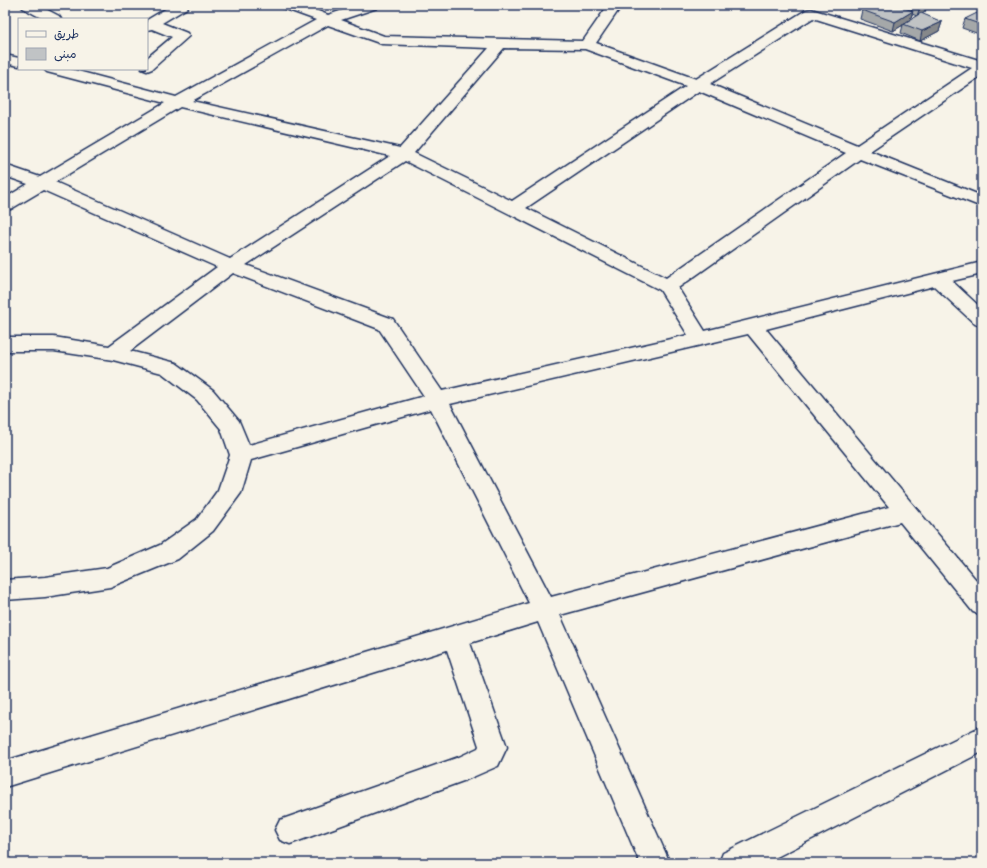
<svg xmlns="http://www.w3.org/2000/svg" width="987" height="868" viewBox="0 0 987 868" font-family="'Comic Neue','Playpen Sans Arabic',sans-serif">
<rect width="100%" height="100%" fill="#f7f3e8"/>
<filter id="ink" filterUnits="userSpaceOnUse"><feTurbulence type="fractalNoise" baseFrequency=".025" numOctaves="2"/><feDisplacementMap in="SourceGraphic" scale="8" xChannelSelector="R" yChannelSelector="G"/><feConvolveMatrix kernelMatrix="1 2 1 2 8 2 1 2 1" color-interpolation-filters="sRGB"/></filter>
<g filter="url(#ink)">
<g fill="none" stroke-linecap="round" stroke-linejoin="round">
<g stroke="#1b2f5e" stroke-width="3">
<path id="minor" d="M21,5H38L59,16L61,19H43L23,8Z
M172,5H189L187,8L162,23L187,33L189,36L152,69L147,71L142,69H147V58L172,37L152,29L147,30V20Z
M281,5H303L328,15L358,5H379L377,8L341,20L384,36L583,41L608,5H622L596,43L696,79L806,10L811,9L982,61V75L870,151L982,196V207L860,159L678,288L705,331L982,262V274L952,281L982,309V326L975,324L934,286L766,329L982,587V615L973,612L900,522L560,615L670,863H640L538,622L470,643L507,747L498,766L466,780L290,844L280,840L275,830L280,820L459,757L478,748L479,746L447,650L5,787V761L529,603L431,409L251,460L241,493L213,531L178,559L110,587L45,597L5,600V580L45,577L107,568L160,545L197,519L218,490L230,455L221,429L197,400L162,373L113,360L54,351H5V337H54L109,346L217,267L43,190L11,209L5,210V198L28,184L5,176V165L40,177L165,103L47,72L44,69H70L176,97L316,20L283,8ZM813,18L972,68L857,145L710,84ZM328,25L382,44L489,48L400,148L192,101ZM504,48L585,49L686,86L512,201L414,153ZM699,91L846,153L666,278L526,208ZM180,107L390,156L230,259L55,182ZM405,161L660,290L688,335L442,391L393,319L246,265ZM233,273L379,329L424,396L249,445L239,421L213,390L176,363L130,351ZM748,334L889,507L551,597L450,404Z
M5,55L19,58V66L5,63Z
M982,726V752L765,863H719L723,853Z"/>
</g>
<use href="#minor" fill="#f7f3e8" fill-rule="evenodd"/>
</g>
<path fill="#a5a8a9" stroke="#1b2f5e" fill-rule="evenodd" d="M873,5H927L925,12L922,14L942,22L939,31L920,41L901,33L903,25L893,31L860,19L862,10ZM912,14L917,16L911,19Z
M982,11V35L962,28L965,19L981,14Z"/>
<path fill="#86888a" stroke="#1b2f5e" d="M925,5H927L925,12L917,16L920,7Z
M913,11L910,20L903,24V25L893,31L895,22Z
M942,22L939,31L920,41L922,31Z"/>
<path fill="#c0c3c5" stroke="#1b2f5e" d="M873,5H896L913,11L895,22L862,10Z
M913,5H925L920,7Z
M921,13L942,22L922,31L903,24Z
M977,13L982,15V25L965,19Z
M982,858V863H975Z"/>
</g>
<rect width="987" height="868" fill="none" stroke="#f7f3e8" stroke-width="20"/>
<rect x="10" y="10" width="967" height="848" fill="none" stroke="#1b2f5e" stroke-width="1.5" filter="url(#ink)"/>
<rect x="18" y="18" width="130" height="52" fill="#f7f3e8" stroke="#9fa5b1"/>
<rect x="26" y="31" width="20" height="6" fill="#f7f3e8" stroke="#9fa5b1"/>
<text x="54" y="38" font-size="12" fill="#1b2f5e">طريق</text>
<rect x="26" y="48" width="20" height="12" fill="#c0c3c5" stroke="#9fa5b1"/>
<text x="54" y="58" font-size="12" fill="#1b2f5e">مبنى</text>
</svg>
